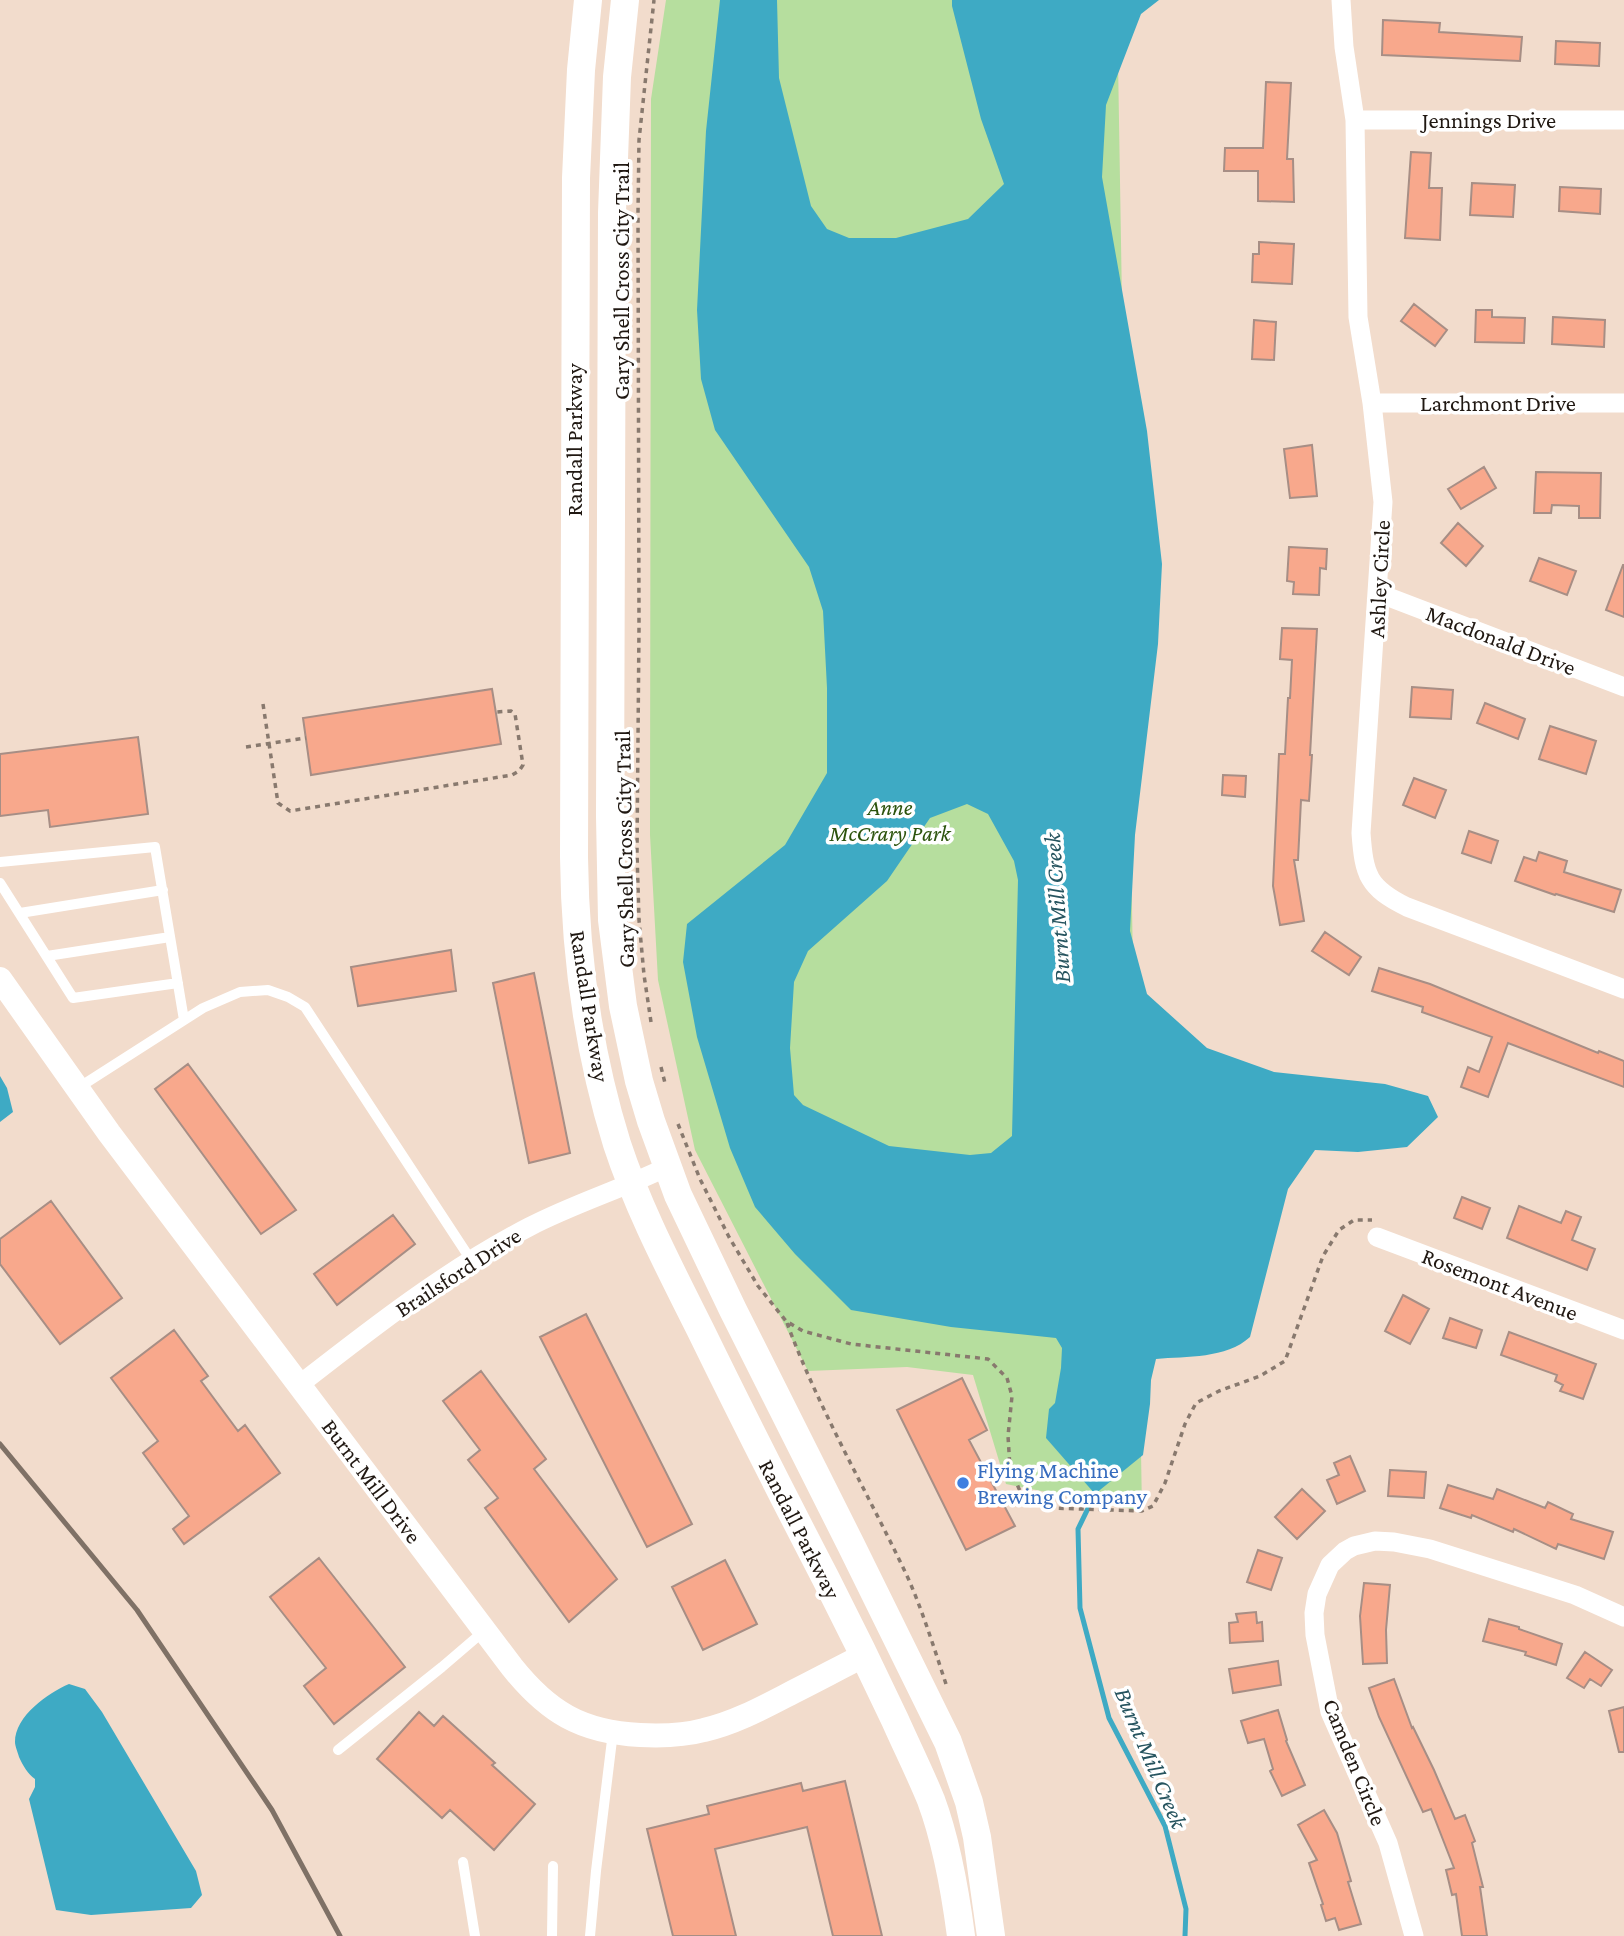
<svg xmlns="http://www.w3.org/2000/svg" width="1624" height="1936" viewBox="0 0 1624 1936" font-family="'Crimson Pro',serif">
<rect width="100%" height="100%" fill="#f2dccc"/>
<path fill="#b6de9e" d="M666,0H1117L1142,1511L1006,1484L973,1375L907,1367L808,1371L695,1150L658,980L650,835L651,99Z"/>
<path fill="#3eaac4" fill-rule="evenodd" d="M720,0H777L779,78L811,206L827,229L849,238H896L968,219L1004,184L981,119L952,6V0H1159L1141,14L1106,105L1102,177L1147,431L1162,564L1158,644L1135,835L1130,931L1147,994L1207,1048L1274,1072L1385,1084L1428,1096L1438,1117L1407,1147L1358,1152L1315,1150L1288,1189L1250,1337C1226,1359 1187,1356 1156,1359L1151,1380L1150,1404L1143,1455L1095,1494L1046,1438L1049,1409L1055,1403L1061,1368L1062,1348L1056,1338L951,1327L851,1310L795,1254L755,1207L730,1148L697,1037L683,962L687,924L785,845L827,773V688L823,611L809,567L715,430L701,379L697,310L706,131ZM967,804L988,814L1014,861L1018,880L1012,1136L991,1153L970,1155L889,1146L803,1105L794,1095L790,1048L794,982L808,951L887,881L930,818Z
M0,1076L7,1088L13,1112L0,1122Z
M69,1684L85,1689L102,1712L196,1871L202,1895L191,1908L91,1915L56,1910L29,1799L35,1787V1779C28,1774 23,1766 19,1757C18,1753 15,1746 15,1742C15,1716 48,1693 69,1684Z"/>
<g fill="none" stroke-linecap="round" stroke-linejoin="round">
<path stroke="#3eaac4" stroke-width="5" d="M1095,1487V1494L1078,1529L1080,1608L1109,1718L1165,1826L1186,1909L1185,1936"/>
</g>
<path fill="#f8a88c" stroke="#a78e85" stroke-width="2" d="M1383,20L1440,23L1439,32L1522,37L1520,61L1382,55Z
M1556,41L1600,43L1599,66L1555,64Z
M1266,82L1291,83L1287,159H1293L1294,202L1258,201V171H1224L1225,148H1263Z
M1411,152L1431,153L1429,188H1442L1440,240L1405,238Z
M1472,183L1515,185L1513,217L1470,215Z
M1560,187L1601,189L1600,214L1559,211Z
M1259,242L1294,244L1292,284L1252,282L1253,254H1259Z
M1414,304L1447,330L1435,346L1401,321Z
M1476,310H1492V317L1525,318L1524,343L1475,342Z
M1553,317L1605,320L1604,347L1552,344Z
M1254,320L1276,322L1274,360L1252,359Z
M1312,445L1317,496L1290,498L1284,449Z
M1484,467L1496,488L1461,509L1448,489Z
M1536,472L1601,473L1600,518H1579V506L1552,505L1551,513H1534Z
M1458,523L1483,546L1466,566L1441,543Z
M1289,547L1327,549L1326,569L1320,568L1319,595L1293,594L1294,582L1287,581Z
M1539,558L1576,571L1567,595L1530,581Z
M1623,565H1624V617L1606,610Z
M1282,628L1317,629L1310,755H1312L1309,801L1301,800L1298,860H1294L1304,921L1280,925L1273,886L1277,799L1279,754H1285L1288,698H1290L1292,660L1280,659Z
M1412,687L1453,690L1451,719L1410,717Z
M492,689L501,744L311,775L303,718Z
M1485,703L1525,719L1518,739L1477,723Z
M1550,726L1596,741L1586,774L1539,759Z
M138,737L148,814L50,827L48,810L0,816V754Z
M1223,775L1246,776L1245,797L1222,795Z
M1414,778L1446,790L1435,818L1403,805Z
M1469,831L1498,841L1491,863L1462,853Z
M1539,852L1567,861L1564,872L1621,890L1614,912L1556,894L1555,895L1515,881L1524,857L1536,861Z
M1325,932L1361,957L1349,975L1312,951Z
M451,950L456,991L358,1006L351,967Z
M1379,968L1430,984L1598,1053L1599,1051L1624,1061V1087L1508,1043L1488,1097L1461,1087L1468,1067L1479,1072L1492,1037L1422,1012L1423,1007L1372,991Z
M534,973L570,1153L529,1163L493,983Z
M188,1064L296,1210L261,1234L155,1089Z
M1462,1197L1490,1208L1482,1229L1454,1218Z
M51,1201L122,1298L60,1344L0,1264V1239Z
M1519,1206L1561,1223L1566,1211L1581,1217L1572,1240L1595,1249L1587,1270L1507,1238Z
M393,1215L415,1244L337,1305L314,1274Z
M1403,1295L1429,1309L1410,1344L1385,1331Z
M586,1314L692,1524L647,1547L540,1337Z
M1450,1318L1482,1330L1476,1348L1443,1338Z
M174,1330L208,1376L201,1381L238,1431L245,1425L280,1473L184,1544L173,1529L189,1516L143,1453L158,1441L111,1378Z
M1509,1332L1596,1364L1583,1399L1560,1391L1563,1385L1555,1381L1557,1375L1501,1355Z
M481,1371L546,1459L534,1469L617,1579L569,1622L485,1508L498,1498L468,1460L480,1450L443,1401Z
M962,1378L987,1430L969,1440L1015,1526L966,1550L897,1410Z
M1350,1456L1365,1491L1337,1504L1327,1480L1339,1475L1334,1463Z
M1390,1470L1426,1472L1424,1498L1388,1496Z
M1448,1485L1493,1499L1497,1489L1545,1508L1548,1502L1573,1514L1571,1519L1613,1532L1604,1559L1558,1544L1556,1549L1514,1529L1513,1532L1472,1515L1471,1518L1440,1508Z
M1302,1489L1325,1511L1297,1539L1275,1517Z
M1258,1550L1282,1558L1271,1590L1247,1582Z
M319,1558L405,1667L334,1724L304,1686L326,1668L270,1597Z
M725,1560L757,1624L703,1650L672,1587Z
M1364,1583L1390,1585L1386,1630L1387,1663L1363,1664L1360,1616Z
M1256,1612L1257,1623L1262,1622L1263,1641L1230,1643L1229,1623L1238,1622L1236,1614Z
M1489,1619L1519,1627V1629L1562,1644L1556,1665L1525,1655L1526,1652L1483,1641Z
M1585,1652L1612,1670L1601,1686L1590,1679L1584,1688L1567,1678Z
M1278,1661L1281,1685L1233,1693L1229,1669Z
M1394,1679L1412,1728L1413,1727L1434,1770L1455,1819L1465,1815L1475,1841L1472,1843L1483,1887H1480L1487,1936H1462L1456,1894L1452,1895L1446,1870L1454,1868L1431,1809L1423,1812L1379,1717L1369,1688Z
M1624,1707V1752H1619L1609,1711Z
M1278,1710L1287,1740L1286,1741L1305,1785L1282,1796L1270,1771L1273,1769L1264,1739L1248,1743L1241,1721Z
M419,1712L434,1726L443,1716L495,1763L492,1765L535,1804L494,1850L450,1810L442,1818L377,1759Z
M845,1781L882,1936H833L807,1827L715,1849L736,1936H673L647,1829L709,1814L707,1806L801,1783L803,1791Z
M1324,1810L1337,1833L1351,1881L1348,1882L1361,1924L1339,1930L1335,1918L1326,1921L1321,1905L1323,1904L1309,1863L1317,1860L1298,1825Z"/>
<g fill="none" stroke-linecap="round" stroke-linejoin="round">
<path stroke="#88796e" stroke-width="3.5" stroke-dasharray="5 5" stroke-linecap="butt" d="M263,704L278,803L290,811L512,775L519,771L523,765L515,714L511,711L496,712
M246,747L306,738
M651,1022L644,975L639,920L637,852L639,627L638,213L639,140L654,0
M661,1067L665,1083
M678,1124L700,1179L729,1237L758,1286L786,1321L803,1331L851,1344L988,1359L1007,1378L1012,1396L1008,1436L1010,1468L1020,1491L1029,1500L1050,1508L1142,1511L1153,1506L1165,1483L1185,1424L1196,1403L1219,1391L1260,1376L1285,1361L1323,1256L1339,1230L1354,1220H1372
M787,1323C820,1412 868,1493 908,1578C923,1612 934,1648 946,1684"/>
<path stroke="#fff" stroke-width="10" d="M0,862L155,847L184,1020
M0,883L73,998L178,983
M20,913L163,890
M47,956L170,937
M78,1088L203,1008L240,992L268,990L288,997L305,1007L471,1260
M338,1750L442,1667L484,1631
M463,1862L475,1936
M552,1936L553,1866
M590,1936L596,1871L613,1732"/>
<path stroke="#fff" stroke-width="19" d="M1341,0L1344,47L1355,120L1358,317L1372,403L1383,502L1361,833C1364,875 1368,888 1407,907L1624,989
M1355,120H1624
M1372,403H1624
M1378,593L1624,687
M1377,1237L1624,1330
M299,1385C372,1328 446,1270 529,1227C573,1204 622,1189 667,1167
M1414,1936L1388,1843L1330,1712L1315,1635L1314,1613L1317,1594L1330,1565L1345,1551L1354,1546L1375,1541L1394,1542L1430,1549L1575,1595L1624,1617"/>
<path stroke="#fff" stroke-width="24" d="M0,979L109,1133L512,1667C548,1712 581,1732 640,1735C661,1736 682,1736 704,1730C735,1723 764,1707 793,1692C817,1680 841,1667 865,1655"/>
<path stroke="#fff" stroke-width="28" d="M588,0L581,70L576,178L574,857C575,954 588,1051 617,1144C638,1208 670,1269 700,1329C741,1413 783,1496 826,1579C850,1626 873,1673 895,1720C907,1747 920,1773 931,1800C947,1843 955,1890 961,1936
M625,0L617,77L612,213L610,816L612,920L623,1006L639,1081L651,1121L678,1195L733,1310L851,1545L948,1742L969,1802L977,1837L991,1936"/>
<path stroke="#7f7166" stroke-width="5" d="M0,1444L137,1610L272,1810L340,1936"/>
</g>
<circle fill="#3f7fe0" stroke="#fff" stroke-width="2.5" cx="963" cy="1483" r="7"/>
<g text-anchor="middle" stroke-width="7" stroke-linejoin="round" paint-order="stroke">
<g font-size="23" fill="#201812" stroke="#fff">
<text x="1489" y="128">Jennings Drive</text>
<text transform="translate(621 281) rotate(-90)" y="8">Gary Shell Cross City Trail</text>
<text x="1498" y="411">Larchmont Drive</text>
<text transform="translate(574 440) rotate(-90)" y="8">Randall Parkway</text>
<text transform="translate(1379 579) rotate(-87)" y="8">Ashley Circle</text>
<text transform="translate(1501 640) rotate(21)" y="8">Macdonald Drive</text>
<text transform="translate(624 849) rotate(-91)" y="8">Gary Shell Cross City Trail</text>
<text transform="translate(590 1006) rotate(81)" y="8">Randall Parkway</text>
<text transform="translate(458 1272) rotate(-33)" y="8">Brailsford Drive</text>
<text transform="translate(1500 1284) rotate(21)" y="8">Rosemont Avenue</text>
<text transform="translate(372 1481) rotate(53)" y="8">Burnt Mill Drive</text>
<text transform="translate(800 1529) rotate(63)" y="8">Randall Parkway</text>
<text transform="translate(1355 1762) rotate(68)" y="8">Camden Circle</text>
</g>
<g font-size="23" font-style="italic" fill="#2c530c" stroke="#fff">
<text x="890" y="815">Anne<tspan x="890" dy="26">McCrary Park</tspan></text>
</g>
<g font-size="23" fill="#366cbe" stroke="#fff" text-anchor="start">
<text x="977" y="1478">Flying Machine<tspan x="977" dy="26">Brewing Company</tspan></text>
</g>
<g font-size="24" font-style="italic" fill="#26545f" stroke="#fff">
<text transform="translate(1057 908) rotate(-94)" y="8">Burnt Mill Creek</text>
<text transform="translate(1151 1758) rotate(67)" y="8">Burnt Mill Creek</text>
</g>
</g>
</svg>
